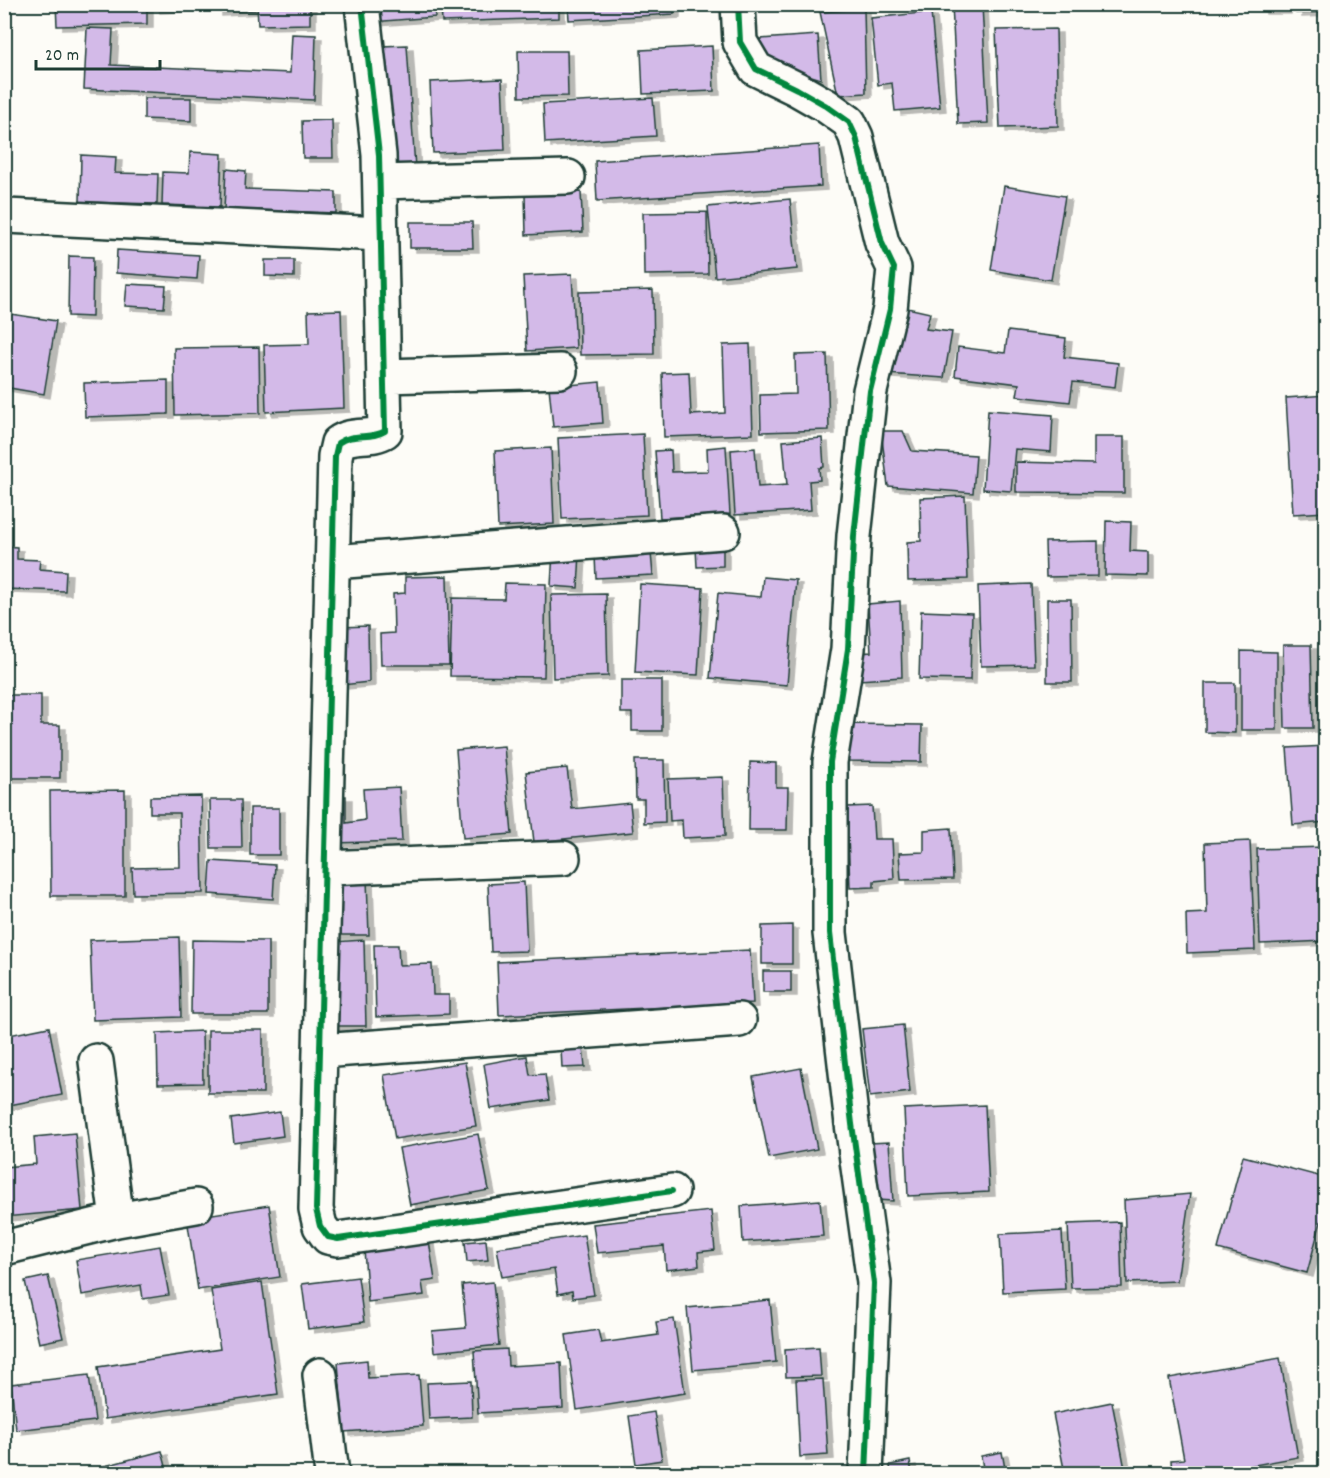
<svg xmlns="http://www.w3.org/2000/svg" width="1330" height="1478" viewBox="0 0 1330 1478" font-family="Dekko,sans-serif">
<defs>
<filter id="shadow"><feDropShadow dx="6" dy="4" stdDeviation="0" flood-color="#0004"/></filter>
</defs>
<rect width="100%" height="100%" fill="#fdfcf7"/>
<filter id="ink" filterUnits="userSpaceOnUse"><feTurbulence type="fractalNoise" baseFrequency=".0167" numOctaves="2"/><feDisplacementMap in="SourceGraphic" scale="12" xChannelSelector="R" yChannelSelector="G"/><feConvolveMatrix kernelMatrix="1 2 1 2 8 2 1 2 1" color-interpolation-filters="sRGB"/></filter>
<g filter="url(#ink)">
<path fill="#d3bae8" stroke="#1f3d34" stroke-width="1.5" filter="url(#shadow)" d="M56,4H147V24L57,26Z
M153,4H213V6L154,9Z
M216,4H255V10L216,12Z
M257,4H310V24L258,25Z
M370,4H434L435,17L372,22Z
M441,4H559V18L442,22Z
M568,4H674V14L569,20Z
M952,4H982L988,123L958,124Z
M1260,4H1285V10H1260Z
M1296,4H1326V12L1296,13Z
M864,9L866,93L838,95L820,12Z
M931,12L940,107L895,111L892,83L878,85L871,18Z
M87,28L113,29L111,65L290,73L292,34L316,35L314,100L84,89Z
M1056,29L1058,126L1000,128L996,30Z
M818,35L821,79L763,61L760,39Z
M407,45L415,168L390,170L382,46Z
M712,46L714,91L643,94L641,50Z
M518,51H567L568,96L519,97Z
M502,79L505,150L433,153L430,82Z
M144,98H191V121L144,119Z
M653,98L656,136L545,143L543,104Z
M332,120L333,158H303L302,121Z
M819,145L821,186L597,201L595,161Z
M190,152L222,154L220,207L162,205L163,172L189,173Z
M81,155L116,157L115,173L158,174L157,204L80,202Z
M226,169L246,171L245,189L336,192V213L224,209Z
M1004,186L1065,196L1051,280L991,270Z
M581,192L583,232L526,235L525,195Z
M790,199L797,269L715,277L708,207Z
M707,212L708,274L644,275L643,213Z
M410,222H472L473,248H410Z
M117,250L199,255L197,279L116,273Z
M69,256L93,257L92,317L68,316Z
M265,260H294V277L265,276Z
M572,274L576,348L527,351L523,276Z
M127,284L166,286L164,308L125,306Z
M653,290L654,354L580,355L579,292Z
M903,307L930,313L926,329L952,332L944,378L887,374Z
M341,310L344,408L266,412L264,345L309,344L308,311Z
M4,313L56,321L44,394L4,387Z
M1008,331L1066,338L1064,357L1118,363L1115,387L1073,382L1070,402L1017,396L1019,384L955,376L958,347L1005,353Z
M750,344L753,434L664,437L662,373L689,372L691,415L725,413L723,345Z
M259,347L260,413L175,415L174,348Z
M827,354L829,430L761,432L760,395L796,394L795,355Z
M168,380V414L85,417L84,383Z
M600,382L603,423L553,427L549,387Z
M1326,395V512L1293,514L1286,398Z
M988,410L1053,415L1051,452L1015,449L1011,491L983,489Z
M881,431H903L912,451L976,455L973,493L888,486Z
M643,434L647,515L562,519L558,438Z
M1094,437H1124V493L1016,492V462L1094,464Z
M822,438L824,467L819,468L820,480L809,481L811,510L735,515L731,450L755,448L758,487L787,485L783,441Z
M726,446L730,514L660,518L655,451L671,450L672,472L708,471L707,448Z
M551,448L554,524L498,527L495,451Z
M965,496L968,579L908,581L907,542L921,541L920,498Z
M1106,521L1131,522L1130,551L1148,552V576L1105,575Z
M1098,541V576L1046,577L1045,542Z
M4,546L17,547V559L40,560L39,569L66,571L65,591L4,589Z
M723,547V566L697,567L696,548Z
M553,551L580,553L578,588L551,586Z
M651,553L653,575L596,578L595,556Z
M447,576L449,665H381L380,634L394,633L393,594L405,593V577Z
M763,577L796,580L787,685L710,678L718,593L761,597Z
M505,583L546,584L544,677L450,676L452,598L504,599Z
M640,584L703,588L698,675L635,672Z
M1031,584L1034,665L981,666L978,586Z
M606,594L608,676L553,678L551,595Z
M1047,599H1071L1072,682H1047Z
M900,601L902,677L859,680V653L871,652L868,604Z
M921,611L972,613L970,680L919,679Z
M368,626L369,682L342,685L341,627Z
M1283,645H1311L1313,728H1285Z
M1241,651L1277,652V730H1241Z
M621,680H662V731H632V713H621Z
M1205,683H1235V733L1205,732Z
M4,695H41V725H60V778H4Z
M847,724L922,725L921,762L846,761Z
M504,746L512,834L463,838L456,750Z
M1326,746V822L1293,825L1287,748Z
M635,760H664L665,822L644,823V799H636Z
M750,762L776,763V787H788L787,830H749Z
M567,768L572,809L630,803L633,832L534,842L526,772Z
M723,777L725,836L683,838L682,820L670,821L668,779Z
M399,787L402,841L334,843V796H346V823L365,820L363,789Z
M125,790V896H51L50,791Z
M201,796L203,893L133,894L132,868L180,867L179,813H150V797Z
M210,800H241L242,848H211Z
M872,806L874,839H892L894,879L874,881V887L850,888L847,807Z
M250,808H279V855H250Z
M951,828L953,879L901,880L899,853L924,852V830Z
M1250,841L1255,950L1187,953L1186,914L1207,913L1205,843Z
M1326,847V941L1260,944L1257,849Z
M211,861L275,865L273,899L209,894Z
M367,879L369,935H332L335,881Z
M524,882L527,951L491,952L488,884Z
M792,925V964H762V926Z
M179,937L181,1017L93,1020L90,940Z
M192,940L268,941V1014H191Z
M364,940L366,1026H328L332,942Z
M374,945H398L399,965L432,964L433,995H449V1014L376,1017Z
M750,950L753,1003L499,1015L497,962Z
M763,971H791V992H763Z
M903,1025L910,1092L870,1097L862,1029Z
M49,1027L62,1095L4,1106V1036Z
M208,1030H263V1093H208Z
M202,1031L203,1083L158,1084L157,1033Z
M583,1048L585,1067L562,1068L561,1049Z
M527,1056L530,1075L545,1074L549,1100L491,1109L484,1064Z
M465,1062L476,1126L395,1139L384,1075Z
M801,1068L817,1149L769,1158L753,1077Z
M985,1105L989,1192L908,1196L904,1109Z
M280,1112L283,1136L234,1143L231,1119Z
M75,1133L82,1210L4,1217V1167L36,1164L34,1137Z
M478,1134L489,1190L410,1205L399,1148Z
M889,1142L893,1201L876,1200L870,1143Z
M1243,1156L1326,1178V1203L1307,1273L1218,1249Z
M1190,1194L1177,1281L1127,1283L1124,1200Z
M820,1200L823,1236L743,1242L741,1206Z
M269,1205L280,1277L198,1290L187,1218Z
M711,1211L715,1250L698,1252L699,1266L666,1270L664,1246L597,1253L593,1224Z
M1120,1222L1122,1287L1071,1288L1068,1224Z
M1062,1231L1065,1289L1003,1292L1000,1234Z
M584,1235L594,1295L573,1298L572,1291L558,1294L554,1269L502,1277L497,1248Z
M486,1240L488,1260L467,1262L465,1242Z
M429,1241L435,1280L422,1282L424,1295L368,1302L364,1250Z
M160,1246L169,1295L143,1299L141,1285L82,1295L76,1260Z
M48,1276L63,1338L39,1343L25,1281Z
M358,1277L364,1322L308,1329L302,1284Z
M262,1282L278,1394L105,1419L98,1367L220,1349L211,1290Z
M493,1282L499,1345L434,1352L432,1331L466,1328L462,1285Z
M770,1300L776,1362L693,1370L687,1308Z
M674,1319L685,1393L577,1410L566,1335L598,1330L601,1343L658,1335L656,1322Z
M819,1347L821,1376L786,1377L785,1349Z
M507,1349L508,1366L561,1363L563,1408L478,1413L474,1351Z
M1280,1358L1298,1457L1206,1474H1172L1171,1460L1184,1459L1169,1378Z
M367,1360L368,1378L419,1375L423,1426L344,1432L338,1363Z
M89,1375L95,1421L16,1430L11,1384Z
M823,1379L828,1455L800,1457L796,1380Z
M471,1381L472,1417L429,1419L427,1383Z
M1112,1402L1126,1474H1065L1053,1414Z
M654,1412L662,1460L636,1464L629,1416Z
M162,1451L168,1474H99L97,1468Z
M1002,1452L1006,1474H984L981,1456Z
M910,1461L912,1474H891L890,1465Z"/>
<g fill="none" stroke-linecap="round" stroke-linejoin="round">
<g stroke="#1f3d34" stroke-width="38">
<path id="minor" d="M362,4L379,155L385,431C371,440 353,432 338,443L335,456L316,1209L320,1226L328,1237L338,1239L672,1191
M738,4L740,42L756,69L797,89L825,105L849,122L856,137L882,243L894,268L890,309L870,391L854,536L848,649L830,762V933L852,1124L874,1283L866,1474
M380,182L568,177
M6,216L381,234
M384,376L560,371
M333,562L723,532
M325,868L563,858
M321,1051L739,1020
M96,1061L117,1220
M4,1248L117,1220L196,1206
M320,1375L332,1474"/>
</g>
<use href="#minor" stroke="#fdfcf7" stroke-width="33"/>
<g stroke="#fdfcf7" stroke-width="10">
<path id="cycleway" d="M362,4L379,155L385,431C371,440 353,432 338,443L335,456L316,1209L320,1226L328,1237L338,1239L672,1191
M738,4L740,42L756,69L797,89L825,105L849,122L856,137L882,243L894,268L890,309L870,391L854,536L848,649L830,762V933L852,1124L874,1283L866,1474"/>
</g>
<use href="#cycleway" stroke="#00873e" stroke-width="6"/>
</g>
</g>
<rect width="1330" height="1478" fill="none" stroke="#fdfcf7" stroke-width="24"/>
<rect x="12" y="12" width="1306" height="1454" fill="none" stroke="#1f3d34" stroke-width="2" filter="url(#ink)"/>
<path d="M36 60v9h124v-9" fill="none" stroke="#1f3d34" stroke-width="3"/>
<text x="45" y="60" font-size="18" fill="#1f3d34" stroke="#fdfcf7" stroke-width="4.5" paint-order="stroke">20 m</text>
</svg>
